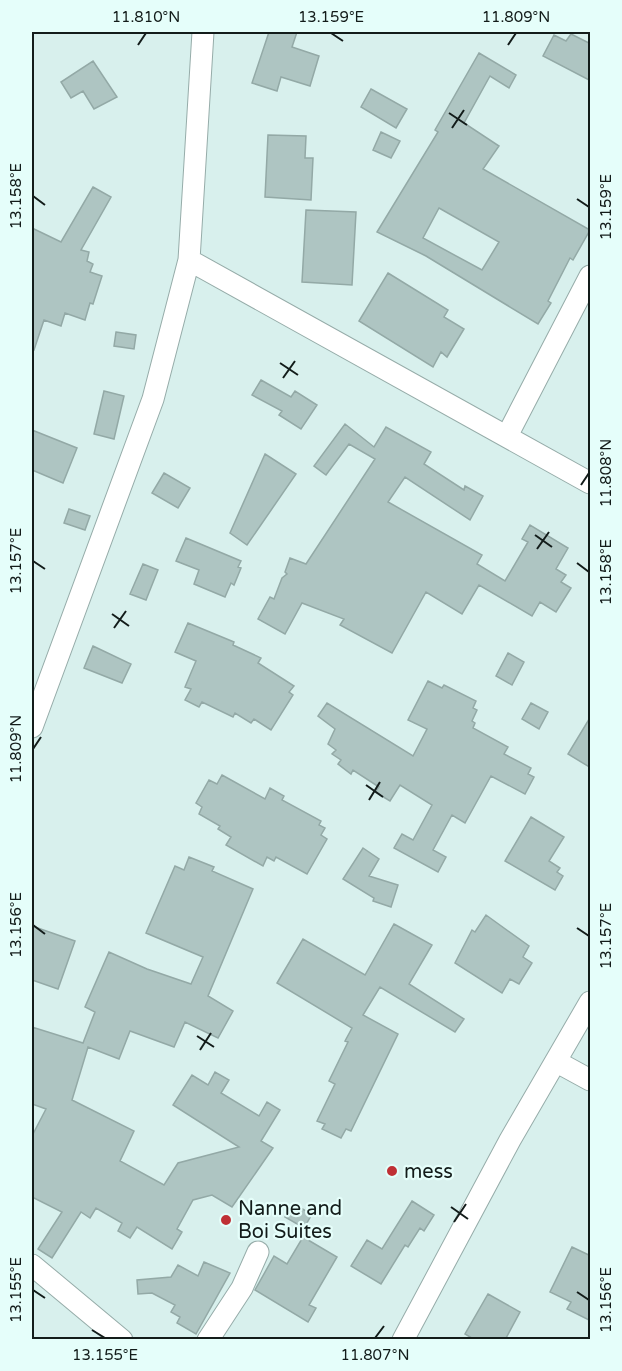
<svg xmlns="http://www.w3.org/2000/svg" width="622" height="1371" viewBox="0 0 622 1371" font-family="'Varela Round',sans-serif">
<rect width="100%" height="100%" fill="#d8f0ed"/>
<path fill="#aec5c2" stroke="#93a9a6" stroke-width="1.5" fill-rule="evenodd" d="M269,32H297L292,47L319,56L310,86L281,77L277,91L252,83Z
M571,34L591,44V81L543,56L554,35L566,41Z
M479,53L516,75L509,88L490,76L464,123L499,146L483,169L590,230L573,260L570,258L548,301L551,303L538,324L426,256L377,232L438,132L435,130ZM439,208L499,242L482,270L423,238Z
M93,61L117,97L94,109L83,91L71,98L61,82Z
M371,89L407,109L396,128L361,107Z
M381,132L400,141L391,158L373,150Z
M268,135L306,136L305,158H313L311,200L265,197Z
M93,187L111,197L81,250L89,252L87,261L93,264L90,272L102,276L93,304L90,303L85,320L65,313L61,326L44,320L34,350L32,349V228L61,242Z
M306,210L356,212L352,285L302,282Z
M388,273L448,310L444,317L464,329L447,357L441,352L433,367L359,321Z
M116,332L136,335L134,349L114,346Z
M261,380L291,397L295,391L317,405L301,429L279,415L282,411L252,395Z
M104,391L124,396L114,439L94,434Z
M345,424L374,447L386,427L431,452L424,464L464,490L465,486L483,496L470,520L405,477L388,502L482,555L477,564L505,581L528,542L522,539L530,525L568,548L556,569L566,575L561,582L571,588L556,612L540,602L532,616L479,585L462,614L426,592L392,653L340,625L344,619L302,603L285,634L258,619L270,597L274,599L282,578L287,574L285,572L290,558L306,564L375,459L349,444L326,475L314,466Z
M32,430L77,448L63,483L32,470Z
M265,454L296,474L247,545L230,533Z
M164,473L190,488L178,508L152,493Z
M69,509L90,516L85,530L64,523Z
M186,538L241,561L238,567L241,568L234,585L231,583L225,597L194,584L199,570L176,561Z
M143,564L158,570L146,600L130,594Z
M188,623L234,642L233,645L261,658L258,663L294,686L289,692L293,695L271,730L254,719L251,723L235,713L233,717L202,702L199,707L185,700L191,689L185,687L196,661L175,652Z
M93,646L131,664L122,683L84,668Z
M508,653L524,662L512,685L496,676Z
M428,681L442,688L444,685L476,701L473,708L477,710L472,721L475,723L473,728L508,747L504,754L531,768L528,774L534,777L525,794L491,776L465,823L452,815L433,850L446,857L438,872L394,848L402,834L413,840L432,805L400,785L390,801L375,792L379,787L353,770L351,774L338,764L341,760L332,754L336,750L328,744L335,729L318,716L327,703L413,756L427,729L408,720Z
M531,703L548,712L539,729L522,719Z
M591,716V768L568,754Z
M222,775L265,799L270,788L284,796L282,800L321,821L319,825L325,828L321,835L327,839L307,874L276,857L274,861L267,857L263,866L226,845L231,837L218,829L220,826L199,814L202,807L196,803L209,780L217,784Z
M531,817L564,837L549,861L560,868L557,872L563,876L555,890L505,861Z
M363,848L379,859L369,876L398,885L391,907L373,901L374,898L343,879Z
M189,857L214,867L212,871L253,889L208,996L233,1011L218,1038L185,1022L174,1047L130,1031L119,1059L88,1047L72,1100L134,1131L120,1161L164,1185L178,1163L239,1147L173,1105L192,1075L208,1085L215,1072L229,1080L221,1093L259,1116L267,1102L280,1110L261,1141L273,1148L232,1207L212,1195L193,1200L177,1229L182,1232L172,1249L137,1227L130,1238L118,1231L122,1223L96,1208L90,1218L81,1212L52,1258L38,1249L62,1212L32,1197V1136L46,1109L32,1104V1027L83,1043L95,1012L85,1007L109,952L147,969L191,984L203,957L146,933L175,866L184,870Z
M486,915L529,946L523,957L532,963L519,984L510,979L502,993L455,963L472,930L475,932Z
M394,924L432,945L409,984L464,1019L455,1032L380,987L363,1015L398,1034L351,1131L346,1129L341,1138L322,1129L325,1124L317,1121L335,1084L329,1081L348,1042L345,1041L352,1028L277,983L303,939L365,975Z
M32,926L75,941L58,989L32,980Z
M412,1201L434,1215L424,1231L420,1228L408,1247L405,1245L381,1284L351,1266L367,1240L382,1249Z
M293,1204L312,1214L304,1228L285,1217Z
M303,1237L337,1257L309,1305L316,1308L308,1322L255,1290L274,1256L287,1264Z
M572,1247L591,1256V1321L567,1309L571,1302L550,1292Z
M204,1262L230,1273L196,1334L177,1323L180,1317L171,1312L175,1305L152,1293L138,1294L137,1280L171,1277L178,1265L198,1276Z
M488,1294L520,1312L505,1340H475L465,1334Z"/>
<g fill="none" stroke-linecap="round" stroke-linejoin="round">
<g stroke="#96aca9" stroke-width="23">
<path id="minor" d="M189,260L590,483
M507,436L590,276
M32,727L153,399L189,260L203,32
M557,1062L590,1080
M32,1265L122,1340
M208,1340L242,1288L258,1252
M403,1340L510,1140L590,1002"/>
</g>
<use href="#minor" stroke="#fff" stroke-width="21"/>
</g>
<path fill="none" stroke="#131c1a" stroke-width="2" d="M331,33L343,41M138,45L146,33M508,45L516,33M449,113L467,125M452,128L464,110M33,196L45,205M577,199L589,207M280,363L298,375M283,378L295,361M581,485L589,473M535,535L552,547M537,549L549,532M33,561L45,569M577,563L589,572M112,614L129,626M114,628L126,611M33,749L41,737M366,785L383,797M369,800L380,782M33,925L45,934M577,928L589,936M197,1036L214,1047M200,1050L211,1033M451,1207L468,1219M454,1222L466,1204M33,1290L45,1298M577,1292L589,1300M92,1330L105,1338M375,1338L384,1326"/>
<g fill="#bf3035" stroke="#e5fefa" stroke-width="2">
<circle cx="392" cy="1171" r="6"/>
<circle cx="226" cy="1220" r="6"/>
</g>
<g text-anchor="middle" stroke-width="4.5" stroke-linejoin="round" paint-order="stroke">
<g font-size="20" fill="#131c1a" stroke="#e5fefa" text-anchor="start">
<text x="404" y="1178">mess</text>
<text x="238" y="1215">Nanne and<tspan x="238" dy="23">Boi Suites</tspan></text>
</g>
</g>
<rect width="622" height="1371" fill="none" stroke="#e5fefa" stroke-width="66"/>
<rect x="33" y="33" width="556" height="1305" fill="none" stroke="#131c1a" stroke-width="2"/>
<g font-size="15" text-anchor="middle" fill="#131c1a">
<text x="146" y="22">11.810°N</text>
<text x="331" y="22">13.159°E</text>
<text x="516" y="22">11.809°N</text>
<text transform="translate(16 196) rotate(-90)" y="5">13.158°E</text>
<text transform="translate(606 207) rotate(-90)" y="5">13.159°E</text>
<text transform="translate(606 473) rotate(-90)" y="5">11.808°N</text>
<text transform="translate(16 561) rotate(-90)" y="5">13.157°E</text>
<text transform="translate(606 572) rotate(-90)" y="5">13.158°E</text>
<text transform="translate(16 749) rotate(-90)" y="5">11.809°N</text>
<text transform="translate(16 925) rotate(-90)" y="5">13.156°E</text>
<text transform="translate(606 936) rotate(-90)" y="5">13.157°E</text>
<text transform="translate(16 1290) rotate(-90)" y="5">13.155°E</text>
<text transform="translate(606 1300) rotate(-90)" y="5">13.156°E</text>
<text x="105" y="1360">13.155°E</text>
<text x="375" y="1360">11.807°N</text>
</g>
</svg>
